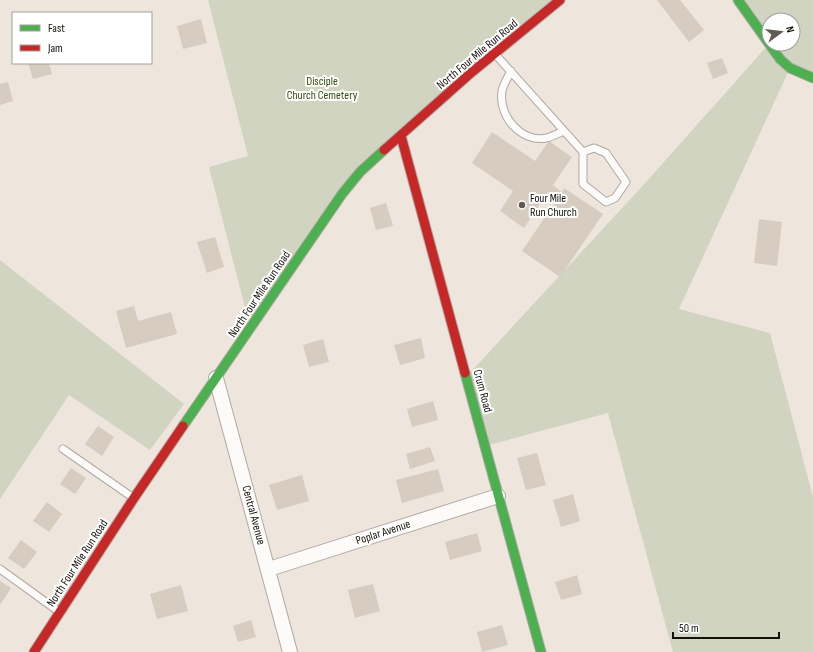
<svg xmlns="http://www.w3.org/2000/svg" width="813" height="652" viewBox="0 0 813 652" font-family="'Sofia Sans Condensed',sans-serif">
<rect width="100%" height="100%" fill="#eee5dc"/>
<path fill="#d1d4c0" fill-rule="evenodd" d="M208,0H560L360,172L250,327L209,167L248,156Z
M738,0H813V78L790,68L679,309L770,333L813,497V652H673L608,413L485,446L467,376L647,181L768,45ZM769,20H793V44H769Z
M0,260L184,404L150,450L69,395L0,499Z"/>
<path fill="#d6ccc0" d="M657,0H680L704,30L689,42Z
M201,19L207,43L183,49L177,26Z
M722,58L728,73L713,79L707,63Z
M28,63H49L52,74L33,79Z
M8,82L13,101L0,105V84Z
M492,132L535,161L549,141L572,157L553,185L562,192L564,188L603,214L560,277L522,251L558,198L548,192L524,228L500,211L513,191L472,163Z
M386,203L393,226L376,230L370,208Z
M759,219L782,222L777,266L754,263Z
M215,237L224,267L207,273L197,242Z
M134,306L138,321L171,312L177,334L126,348L116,311Z
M421,338L425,358L400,365L394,345Z
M323,339L329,362L309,367L303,345Z
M433,401L438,420L412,427L407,409Z
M98,426L114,437L102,456L85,444Z
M430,447L435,461L410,469L406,454Z
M537,453L546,485L526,490L517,458Z
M71,468L86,478L75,494L60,484Z
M438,469L444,491L402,503L396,480Z
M302,475L309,501L277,510L269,485Z
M573,494L580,521L561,527L553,500Z
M47,502L62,514L49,532L33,521Z
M477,533L482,551L450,560L445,542Z
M21,540L37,552L24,569L8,558Z
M577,575L582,594L561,600L555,582Z
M0,581L11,588L0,605Z
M373,584L380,611L355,618L348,590Z
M181,585L188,611L157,619L150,594Z
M251,620L256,637L238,642L233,626Z
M502,625L508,645L482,652L477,632Z"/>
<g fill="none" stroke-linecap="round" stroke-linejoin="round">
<g stroke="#b0a9a2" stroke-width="9">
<path id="lane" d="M495,54L583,152V184L606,202L615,198L626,182L606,153L594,148L583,152
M511,71C508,77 503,85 502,91C498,116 521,143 547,138C553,136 559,133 564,131
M63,449L132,497
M0,569L58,611"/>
</g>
<g stroke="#b0a9a2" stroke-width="16">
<path id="street" d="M216,378L290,652
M269,569L498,496"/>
</g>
<g stroke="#b0a9a2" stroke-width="11">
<path id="fast" d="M738,0L780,59L790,68L813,78
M465,373L541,652
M183,426L342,194L360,172L384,150"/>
</g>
<g stroke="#b0a9a2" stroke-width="11">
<path id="jam" d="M401,136L465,373
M384,150L472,72L560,0
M34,652L134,498L183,426"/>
</g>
<use href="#lane" stroke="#fcfbfa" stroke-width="7"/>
<use href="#street" stroke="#fcfbfa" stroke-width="14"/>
<use href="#fast" stroke="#4caf50" stroke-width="9"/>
<use href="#jam" stroke="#c62828" stroke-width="9"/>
</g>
<circle fill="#605a53" stroke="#fff" stroke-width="1.5" cx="522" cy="205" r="4"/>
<g text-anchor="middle" stroke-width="4" stroke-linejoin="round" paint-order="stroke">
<g font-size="12" fill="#140f09" stroke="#fff">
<text transform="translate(477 54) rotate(-40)" y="4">North Four Mile Run Road</text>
<text transform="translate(259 294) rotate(-56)" y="4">North Four Mile Run Road</text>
<text transform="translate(483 391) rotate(75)" y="4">Crum Road</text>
<text transform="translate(254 515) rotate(75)" y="4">Central Avenue</text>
<text transform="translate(383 532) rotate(-18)" y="4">Poplar Avenue</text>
<text transform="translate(77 563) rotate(-57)" y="4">North Four Mile Run Road</text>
</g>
<g font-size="12" fill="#324908" stroke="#fff">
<text x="322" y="85">Disciple<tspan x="322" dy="14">Church Cemetery</tspan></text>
</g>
<g font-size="12" fill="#140f09" stroke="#fff" text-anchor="start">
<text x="530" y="202">Four Mile<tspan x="530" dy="14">Run Church</tspan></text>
</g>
</g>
<rect x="12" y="12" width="140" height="52" fill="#ffffff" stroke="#a19f9d"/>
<rect x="20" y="25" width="20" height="6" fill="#4caf50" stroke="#a19f9d"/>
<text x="48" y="32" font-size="12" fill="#140f09">Fast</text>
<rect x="20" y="45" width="20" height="6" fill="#c62828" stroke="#a19f9d"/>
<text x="48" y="52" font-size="12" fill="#140f09">Jam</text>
<g transform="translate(781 32) rotate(75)"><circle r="19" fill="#ffffff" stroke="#a19f9d"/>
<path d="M0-3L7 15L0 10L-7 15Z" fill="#605a53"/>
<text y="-6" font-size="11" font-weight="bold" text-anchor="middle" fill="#140f09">N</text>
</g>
<path d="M673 632v6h106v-6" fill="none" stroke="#140f09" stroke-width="2"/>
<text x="679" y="632" font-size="12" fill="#140f09" stroke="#ffffff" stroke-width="3" paint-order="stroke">50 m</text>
</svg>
